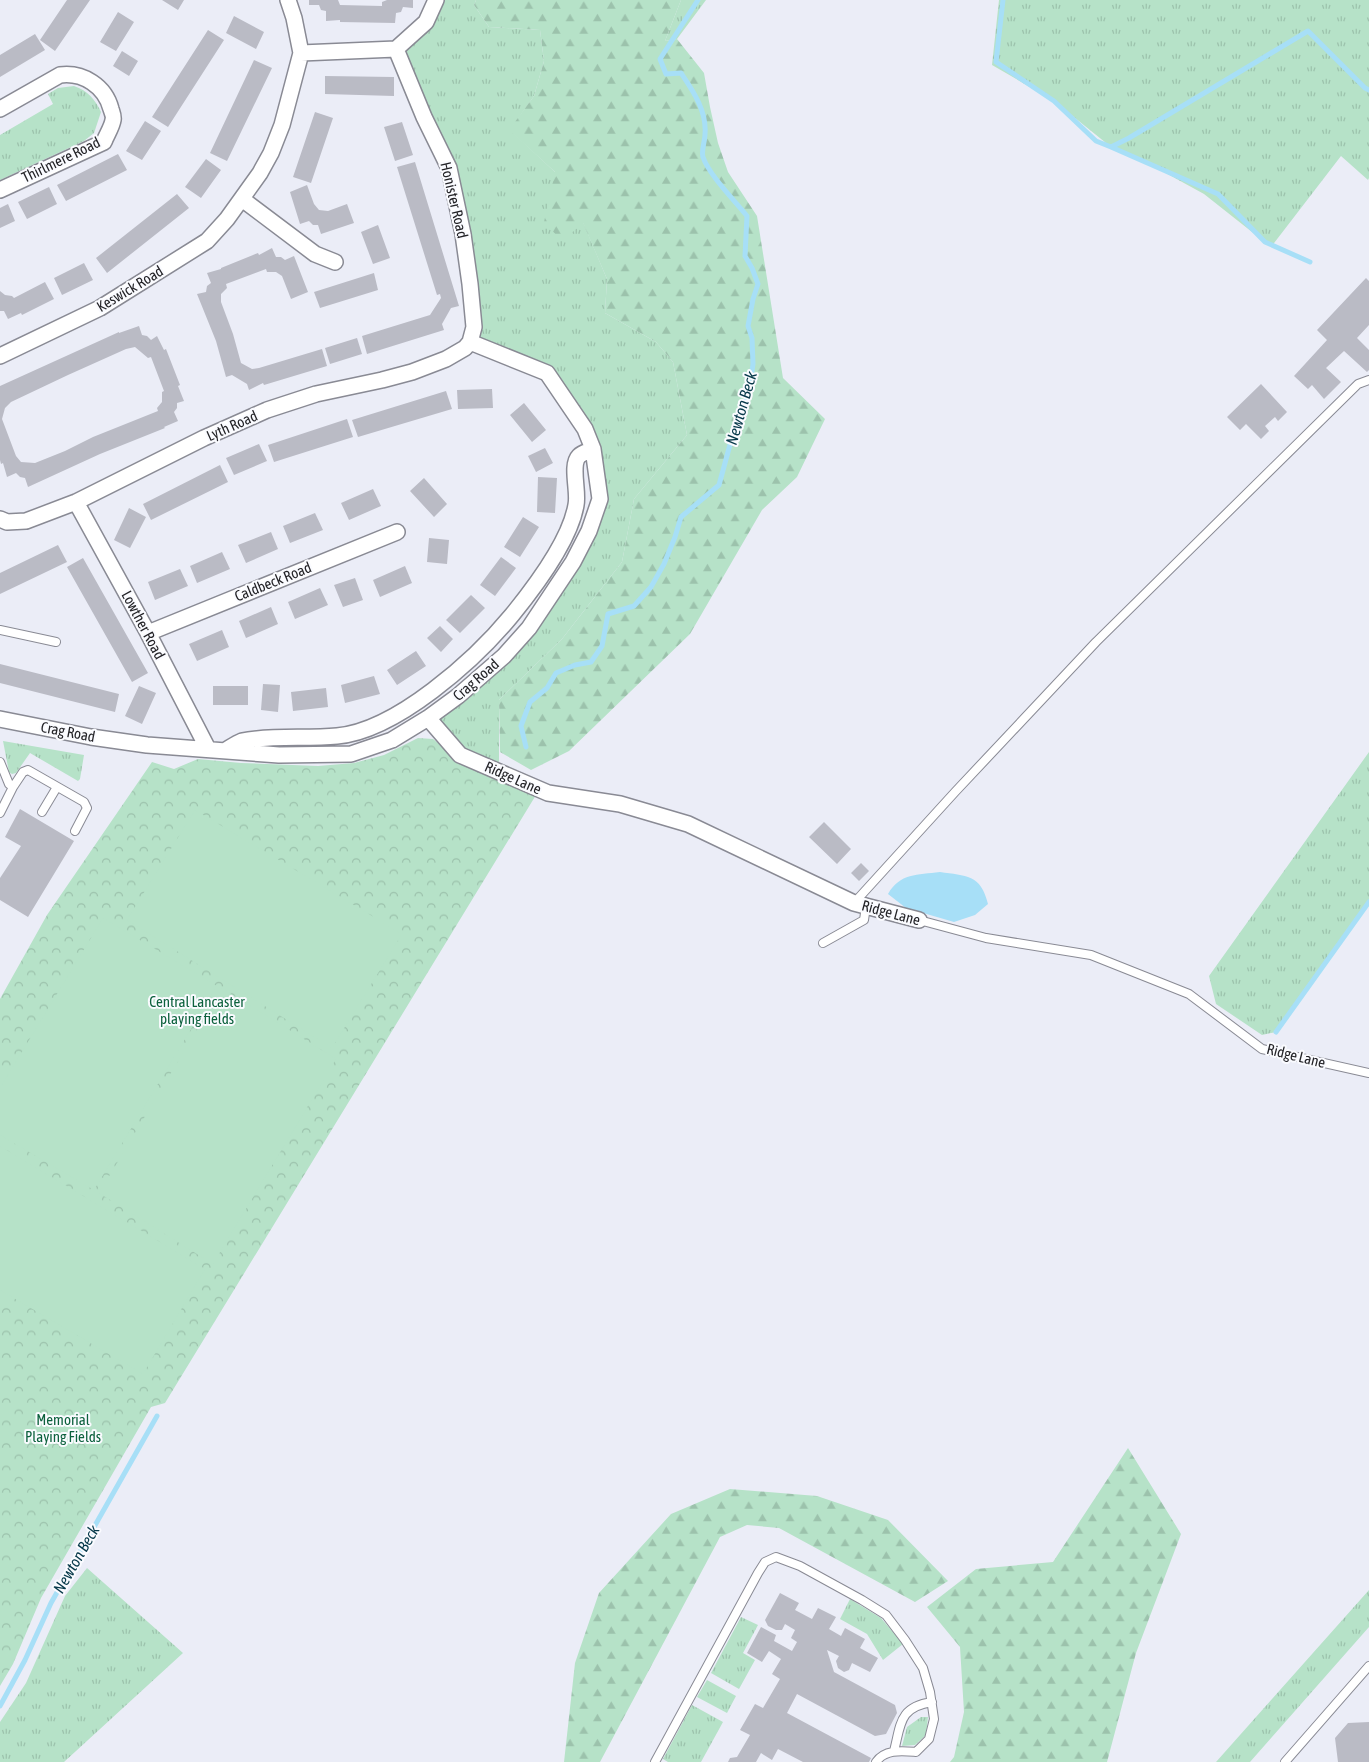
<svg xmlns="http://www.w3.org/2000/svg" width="1369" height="1762" viewBox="0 0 1369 1762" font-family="'Asap Condensed',sans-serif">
<defs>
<pattern id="grass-tufts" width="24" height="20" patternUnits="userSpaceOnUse" patternTransform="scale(1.25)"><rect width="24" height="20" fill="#b6e2c8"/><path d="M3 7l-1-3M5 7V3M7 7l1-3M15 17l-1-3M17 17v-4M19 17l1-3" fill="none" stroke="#9cc2ac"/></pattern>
<pattern id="forest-firs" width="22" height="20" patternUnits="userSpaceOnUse" patternTransform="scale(1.25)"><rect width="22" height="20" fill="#b6e2c8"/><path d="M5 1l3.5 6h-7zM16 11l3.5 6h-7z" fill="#9cc2ac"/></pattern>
<pattern id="park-crowns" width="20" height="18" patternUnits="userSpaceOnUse" patternTransform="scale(1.25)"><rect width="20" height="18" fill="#b6e2c8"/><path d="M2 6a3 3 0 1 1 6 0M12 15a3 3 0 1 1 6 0" fill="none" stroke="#9cc2ac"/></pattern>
</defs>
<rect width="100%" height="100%" fill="#ebedf7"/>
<path fill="url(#grass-tufts)" d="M436,0H476L474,5L489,27L540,30L544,61L534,96L510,130L555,172L583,222L607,279L605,313L656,342L673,362L687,435L634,499L622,562L562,639L499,700V772L460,755L428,718L529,628L600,499L593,449L547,373L470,342L451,182L396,49Z
M681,0H706L677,39L665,41Z
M999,0H1369V178L1368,180L1341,156L1271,247L1204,194L1131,154L1111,147L1054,101L992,65Z
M74,86C88,91 95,99 101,112L94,133L84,141L0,180V135L53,104L48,94L58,88Z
M3,741L84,755L80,779L78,781L30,753L16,773L12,774L9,772Z
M1369,752V902L1276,1032L1262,1035L1216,1004L1209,976Z
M87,1568L183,1653L64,1762H0V1722L26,1683L65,1596Z
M1369,1590V1627L1250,1762H1216Z
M850,1599L881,1618L903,1644L883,1660L867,1634L840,1619Z
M741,1617L758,1625L743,1653L755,1660L739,1689L711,1673Z
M707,1680L736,1696L727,1713L697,1697Z
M692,1705L723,1722L701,1762H668L663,1759Z
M921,1717H928L926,1735L915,1745L902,1746L907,1727Z"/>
<path fill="url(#forest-firs)" d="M476,0H681L665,41L677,39L704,73L710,107L718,143L728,172L757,216L783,378L825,419L797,477L762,510L690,634L569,751L531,770L500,752L499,700L562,639L622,562L634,499L687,435L673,362L656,342L605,313L607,279L583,223L562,241L544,222L555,172L509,130L534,96L544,61L540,30L489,27L474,5Z
M1128,1448L1181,1534L1136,1653L1107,1762H950L954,1757L964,1712L960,1647L927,1607L976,1569L1053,1562Z
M730,1489L817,1496L888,1520L948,1581L915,1602L779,1528L747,1525L720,1537L600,1762H564L575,1663L599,1593L671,1514Z"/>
<path fill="url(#park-crowns)" d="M418,738L433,739L457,758L536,795L165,1403L151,1407L41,1598L13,1664L0,1686V999L47,915L152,762L174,769L198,759L241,763L318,766L354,763L384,755Z"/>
<path fill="#b6e2c8" d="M195,810L402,934L332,1048L127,920Z
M103,918L217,986L94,1190L0,1135V1088Z
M222,988L336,1059L213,1264L99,1193Z
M0,1146L205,1269L143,1374L0,1290Z"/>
<path fill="#a7dff7" d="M940,872C966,876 981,874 988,904L975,915L954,922L906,908L888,894C900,873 917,875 940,872Z"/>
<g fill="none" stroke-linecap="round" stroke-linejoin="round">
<path stroke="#a7dff7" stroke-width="5" d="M1003,0L996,62L1054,101L1096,141L1111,147L1129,138L1308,31L1365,88L1369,90
M1111,147L1218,194L1265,242L1310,262
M526,747L521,726L530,702L547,688L556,673L575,665L591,662L602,646L608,614L634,606L651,587L664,564L675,537L681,517L719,485L734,430L749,392L753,364L752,338L748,326L753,299L758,284L752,268L745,256L747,216C735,201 709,175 703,157C701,151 705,141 705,134C707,111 693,91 681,73L666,74L660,59L698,0
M1276,1032L1369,902
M0,1706L25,1660L51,1603L157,1416"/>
</g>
<path fill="#babbc5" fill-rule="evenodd" d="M67,0H90L55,51L40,40Z
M162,0H184L178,10Z
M309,0H338L340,5L382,6V2L387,0H413V8L403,7L401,12L396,13L395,23L340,22V20L326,21V11L321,10L319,5H309Z
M118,12L134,22L116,51L100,42Z
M234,16L264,32L256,49L226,33Z
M208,30L224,40L168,127L152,117Z
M35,34L45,50L0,77V55Z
M122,51L138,61L129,76L113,66Z
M254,60L272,68L227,161L210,153Z
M325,76L394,77V96L325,94Z
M315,112L333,118L311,183L293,177Z
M145,121L161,131L142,160L126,151Z
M402,122L413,155L395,161L384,127Z
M118,154L127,170L66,201L57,185Z
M206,159L221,170L201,198L185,187Z
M415,162L459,306L451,308L442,324L444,330L367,354L362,336L430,315L441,298L440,294L437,295L397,167Z
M307,185L314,204L319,210L328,211L347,204L354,223L321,234L318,225H313L309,221L300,224L290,192Z
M49,187L57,204L27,219L18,202Z
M177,194L189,208L107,273L96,258Z
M8,204L15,221L0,228V208Z
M378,225L390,258L373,264L361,232Z
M272,248L276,257H281L285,260L294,256L308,292L291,299L282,276L276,272H267L266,269L226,284L227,288L221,294V302L233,334L241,363L252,369L259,368L322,349L327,366L264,385L263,383L249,390L247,384L232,375L226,377L216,341L197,294L206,292L207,286L211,283L207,273L221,269V268L258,253L259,255Z
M84,263L93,280L62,295L54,278Z
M374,273L378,290L320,308L314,292Z
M1366,278L1369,281V325L1357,338L1369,350V370L1367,372L1344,351L1326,368L1341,382L1324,399L1312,385L1308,389L1294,376L1327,340L1317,330Z
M45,282L54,299L22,315L21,313L8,319L4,311H0V291L5,295L12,296L14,298Z
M139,326L142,335L147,336L151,340L157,336L164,350L166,349L180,385L178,386L184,401L177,403V408L174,412L178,421L164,427L165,428L100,454L28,487L25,478L20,477L16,473L7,477L3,463L1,464L0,460V386L119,332V333ZM135,347L148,358L151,357L164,391L162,392V402L157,408L158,411L93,437L65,451L35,463L21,462L16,456L2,419L5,408L11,402L68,375L126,349Z
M357,338L362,354L330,364L325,348Z
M1261,384L1287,412L1278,421L1275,417L1265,426L1269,431L1261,439L1246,424L1240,430L1227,417Z
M492,389L493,408L458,409L457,390Z
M446,391L452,409L358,437L352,420Z
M524,403L546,430L532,442L510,415Z
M347,419L353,437L274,462L268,445Z
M259,444L267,461L234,475L226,458Z
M545,448L553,463L536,472L528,456Z
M220,465L228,482L151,520L143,504Z
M538,477L557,478L555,513L537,512Z
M424,478L447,504L434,517L410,491Z
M373,489L381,506L349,520L341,503Z
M129,508L146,517L130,548L114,540Z
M315,513L323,530L290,543L283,526Z
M523,517L539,527L520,557L504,547Z
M271,532L278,549L246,563L238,545Z
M429,538L449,540L447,564L427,562Z
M58,545L67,562L0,594V573Z
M222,552L230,569L197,583L190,566Z
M501,557L516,568L495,596L480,585Z
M83,558L148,673L132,682L67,567Z
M405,566L412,583L380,597L373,580Z
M180,569L188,586L155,600L148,582Z
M355,578L363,600L343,607L334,585Z
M320,588L328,605L295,619L288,602Z
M471,595L485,608L460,633L446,620Z
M271,607L278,624L246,638L239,621Z
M440,626L453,639L441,652L427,638Z
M222,630L229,647L197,661L189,644Z
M416,651L426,666L397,685L387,670Z
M0,664L119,694L115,712L0,683Z
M374,676L380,694L345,703L341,685Z
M263,684L280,685L278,712L261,710Z
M139,686L156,693L142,724L125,716Z
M213,686H248V705H213Z
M326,688L328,707L293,711L291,692Z
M20,809L74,841L28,917L0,900V878L21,846L5,837Z
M824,822L851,849L837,864L809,837Z
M861,863L869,871L859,881L851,873Z
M780,1593L799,1603L795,1610L812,1619L818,1608L836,1617L829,1629L841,1636L845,1628L865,1639L860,1648L878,1658L870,1672L852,1663L849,1670L844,1672L838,1668L836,1661L839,1656L827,1650L834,1672L895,1705L897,1713L886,1734L875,1736L797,1694L787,1713L871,1758L869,1762H803L778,1749L772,1760L761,1753L756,1762H728L730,1758L737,1757L750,1735L740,1730L755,1704L763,1708L780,1679L772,1674L781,1659L769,1651L762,1662L747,1653L761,1627L776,1635L774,1641L792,1651L797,1642L791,1638L795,1630L785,1624L782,1630H776L768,1626L765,1620Z
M1369,1722V1762H1338L1335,1738L1348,1723Z"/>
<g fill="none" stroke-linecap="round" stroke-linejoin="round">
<g stroke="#898a94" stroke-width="10">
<path id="service" d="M0,630L56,642
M0,762L9,784L13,787L23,772L28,770L84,802L87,808L75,831
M42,812L57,787
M0,813L13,787
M854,903L955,792L1096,642L1358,384L1369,380
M919,920L986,938L1091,955L1189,994L1262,1049L1369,1073
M823,943L864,920L866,906
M894,1751C901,1724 899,1707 932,1702
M655,1762L758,1573L765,1562L776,1557L800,1566L862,1600L886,1615L905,1640L923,1668L930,1692L934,1719L929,1739L916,1752C902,1751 885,1749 876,1762
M1285,1762L1369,1666"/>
</g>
<g stroke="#898a94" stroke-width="18">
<path id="minor" d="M301,53L396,49
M0,109L60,75C83,72 105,86 111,109C112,112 114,117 113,120C112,127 106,136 104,142L0,190
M242,199L315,254L335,262
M0,356L100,308L207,241L227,219L260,173L271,153L282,125L301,53L294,18L288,0
M76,502L148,633L208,749
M0,519L7,522L26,521L76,502L204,438L267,410L316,394L382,380L412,372L446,359L465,348L470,342L474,327L470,284L463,234L449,168L424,117L396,49L426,22L436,0
M148,633L397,532
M428,718L460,755L548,793L620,804L688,824L854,903L919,920
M0,719L91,737L147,745L279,755L351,754L392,740L428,718L458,696L504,656L529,628L573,562L589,531L600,499L593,449L585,429L547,373L470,342
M226,750C231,747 237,743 242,741C272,735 306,739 337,736C396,731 475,660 512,615C534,588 570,540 576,505C579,492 570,465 579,456C582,453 589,451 593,449"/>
</g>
<use href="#service" stroke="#fff" stroke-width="8"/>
<use href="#minor" stroke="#fff" stroke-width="15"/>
</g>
<g text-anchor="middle" stroke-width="4" stroke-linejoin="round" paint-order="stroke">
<g font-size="15" fill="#232327" stroke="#fafbff">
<text transform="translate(61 160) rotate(-26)" y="5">Thirlmere Road</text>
<text transform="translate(454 200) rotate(77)" y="5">Honister Road</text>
<text transform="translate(130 289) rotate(-31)" y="5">Keswick Road</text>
<text transform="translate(232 426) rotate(-24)" y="5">Lyth Road</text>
<text transform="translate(273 582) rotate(-22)" y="5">Caldbeck Road</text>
<text transform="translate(143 625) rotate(62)" y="5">Lowther Road</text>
<text transform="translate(476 680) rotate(-41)" y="5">Crag Road</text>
<text transform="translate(68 732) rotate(11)" y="5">Crag Road</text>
<text transform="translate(513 778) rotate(24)" y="5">Ridge Lane</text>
<text transform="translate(891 913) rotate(15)" y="5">Ridge Lane</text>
<text transform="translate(1296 1056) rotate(14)" y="5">Ridge Lane</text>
</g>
<g font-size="15" fill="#0c613d" stroke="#fafbff">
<text x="197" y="1007">Central Lancaster<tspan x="197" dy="17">playing fields</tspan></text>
<text x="63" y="1425">Memorial<tspan x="63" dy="17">Playing Fields</tspan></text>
</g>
<g font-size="16" font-style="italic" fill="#07394a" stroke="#fafbff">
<text transform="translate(741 408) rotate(-74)" y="6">Newton Beck</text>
<text transform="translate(76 1559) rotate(-60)" y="6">Newton Beck</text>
</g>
</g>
</svg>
